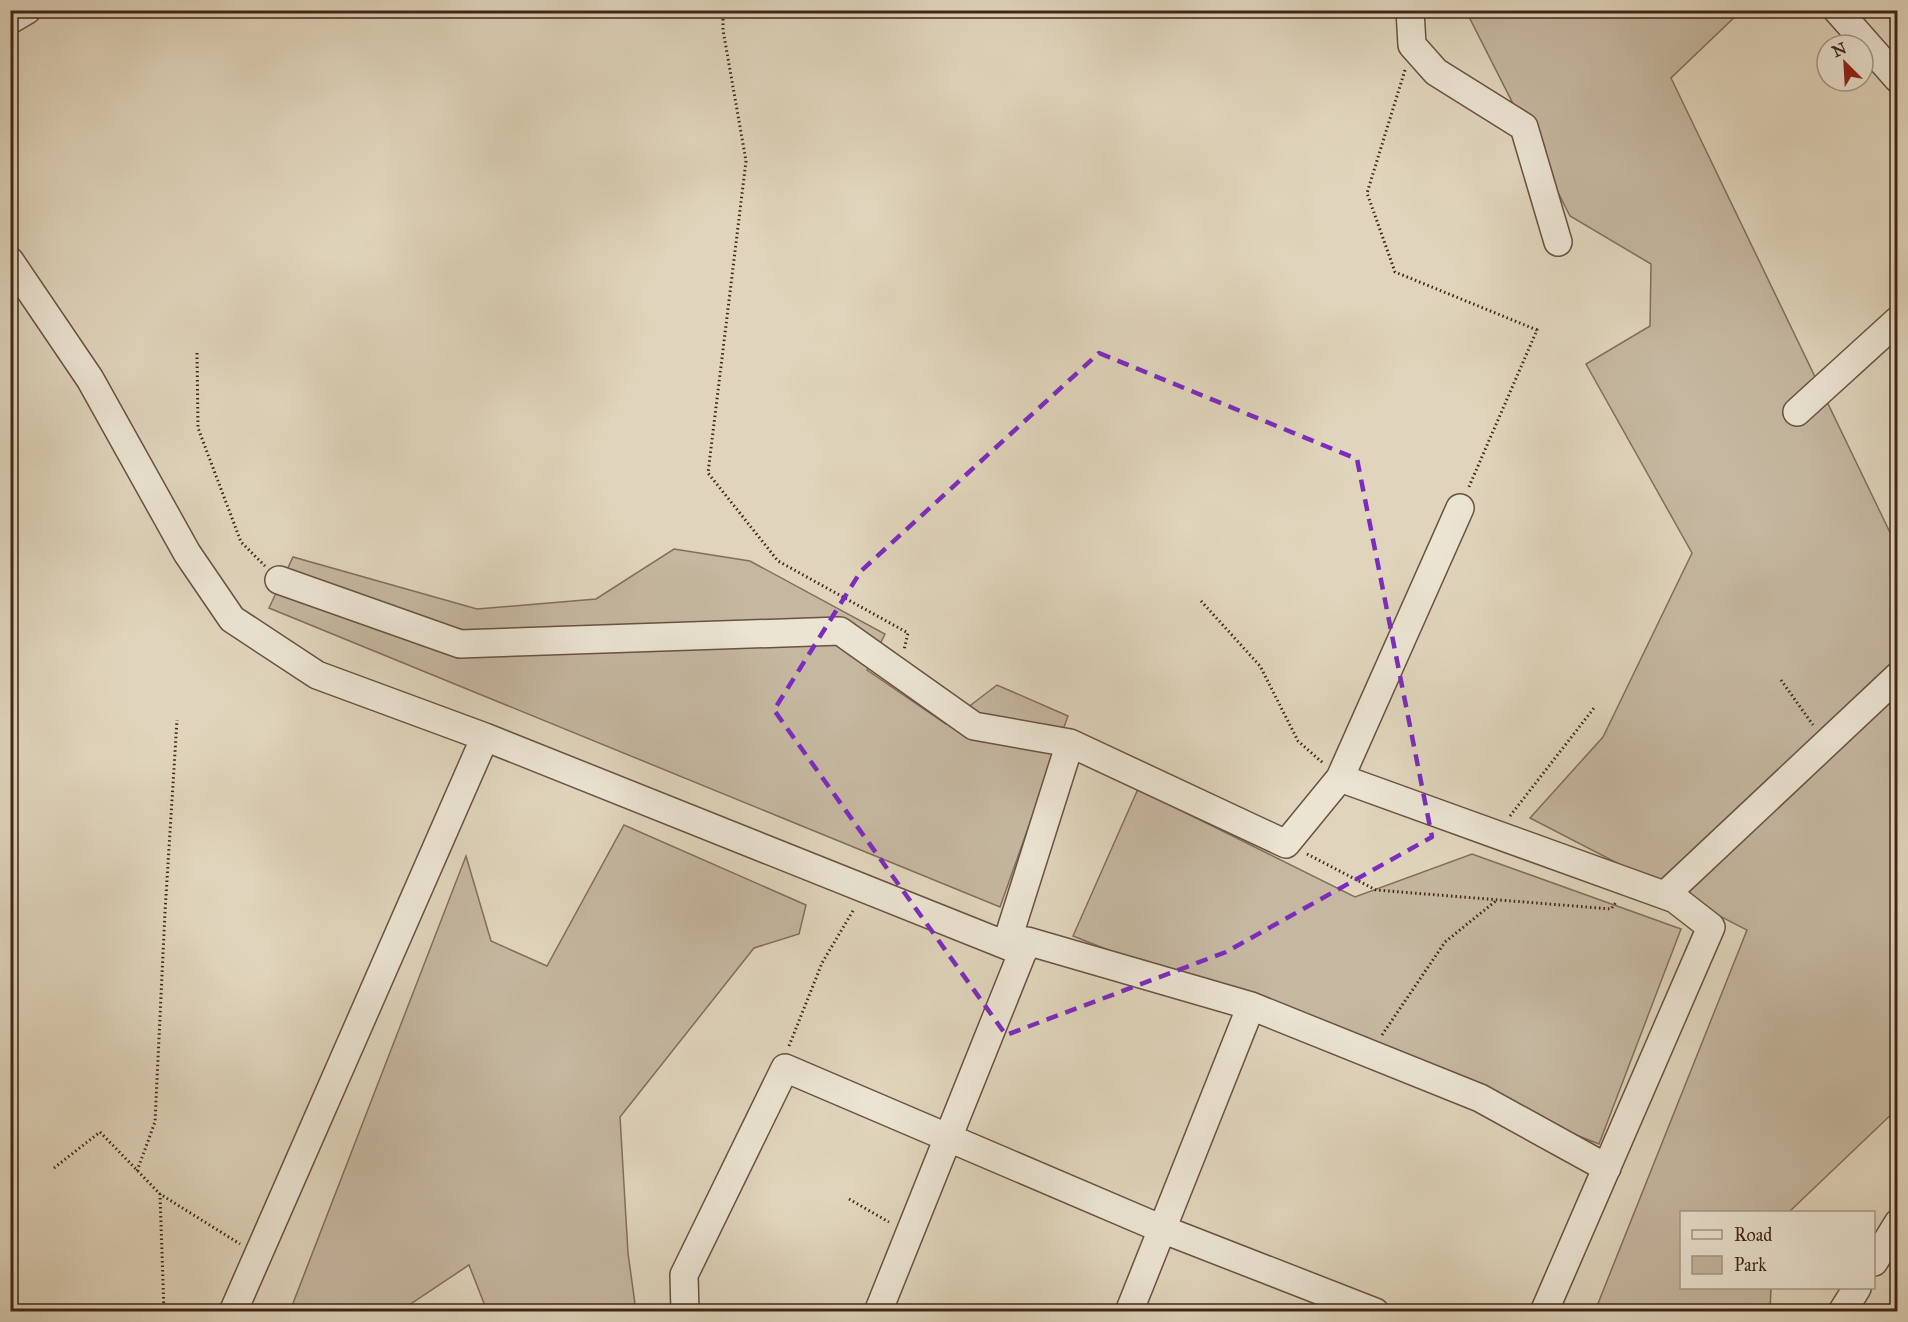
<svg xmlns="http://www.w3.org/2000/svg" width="1908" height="1322" viewBox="0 0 1908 1322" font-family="'IM FELL Great Primer',serif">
<rect width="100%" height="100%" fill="#e0d5bc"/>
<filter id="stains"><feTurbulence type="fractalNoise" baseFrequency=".00333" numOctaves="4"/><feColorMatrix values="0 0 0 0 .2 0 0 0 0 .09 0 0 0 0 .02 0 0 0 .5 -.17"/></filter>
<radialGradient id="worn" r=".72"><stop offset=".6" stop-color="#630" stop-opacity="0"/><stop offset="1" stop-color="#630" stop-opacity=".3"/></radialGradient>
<path fill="#c5b7a0" stroke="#836e5b" stroke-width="1.5" d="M1466,11H1741L1671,78L1897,547V1109L1789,1212H1682V1288H1771L1770,1311H1595L1747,930L1530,818L1603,737L1692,553L1586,364L1650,326L1651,264L1570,216Z
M674,549L750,561L885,634L867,670L946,724L997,685L1068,716L1000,907L269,608L293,557L477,609L596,599Z
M1138,789L1355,897L1472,854L1681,929L1599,1144L1073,936Z
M624,825L806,905L799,934L754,948L620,1117L628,1253L636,1311H487L469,1265L400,1311H290L466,856L491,941L547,966Z"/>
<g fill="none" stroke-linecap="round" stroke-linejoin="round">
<g stroke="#695240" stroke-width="30">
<path id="minor" d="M1410,10L1412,45L1436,72L1524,127L1558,242
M1837,10L1898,79
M10,20L27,10
M10,261L90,379L187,553L232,619L317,675L485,737L1023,952
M1797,412L1898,320
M1460,508L1340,778L1675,899L1711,927L1544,1312
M279,580L460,644L840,631L974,726L1070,743L1286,844L1340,778
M1665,895L1898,676
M1006,945L1070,743
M1874,1262L1898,1223
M233,1312L485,737
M685,1312L684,1275L785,1068L1162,1229L1375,1312
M878,1312L1027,941L1251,1006L1480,1098L1607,1168
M1129,1312L1251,1006
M1842,1312L1857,1288"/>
</g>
<path stroke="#412616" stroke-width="3" stroke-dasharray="1.5 3" stroke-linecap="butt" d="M723,10V30L746,161L708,473L778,561L908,633L904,650
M1405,70L1367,193L1395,272L1537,330L1468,489
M197,353L198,428L241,542L265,566
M1201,601L1260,666L1298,741L1323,763
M1781,680L1813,725
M1510,816L1594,708
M1307,854L1376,890L1611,909L1617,901
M1382,1035L1445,942L1497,900
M789,1046L822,963L854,909
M54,1168L100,1132L160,1194
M137,1171L155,1122L165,912L177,720
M849,1199L889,1222
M764,1308L776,1312
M164,1312L160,1194L240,1244"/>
<use href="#minor" stroke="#ebe4d3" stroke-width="27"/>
</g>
<path fill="none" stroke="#7b2cbf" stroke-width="4.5" stroke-dasharray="12 8" stroke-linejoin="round" d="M1099,353L1357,459L1432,837L1226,952L1006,1035L774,710L861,571Z"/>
<rect width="1908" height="1322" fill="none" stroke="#e0d5bc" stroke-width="36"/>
<rect x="12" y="12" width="1884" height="1298" fill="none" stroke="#412616" stroke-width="3"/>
<rect x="18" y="18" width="1872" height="1286" fill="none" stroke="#412616" stroke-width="1.5"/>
<rect x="1680" y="1211" width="195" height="78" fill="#ebe4d3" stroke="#a79887" stroke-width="1.5"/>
<rect x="1692" y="1230" width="30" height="9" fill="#ebe4d3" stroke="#a79887" stroke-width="1.5"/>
<text x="1734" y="1241" font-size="18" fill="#412616">Road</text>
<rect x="1692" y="1256" width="30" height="18" fill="#c5b7a0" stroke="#a79887" stroke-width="1.5"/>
<text x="1734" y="1271" font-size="18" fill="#412616">Park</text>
<g transform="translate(1845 63) rotate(336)"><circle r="28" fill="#ebe4d3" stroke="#a79887" stroke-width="1.5"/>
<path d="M0-4.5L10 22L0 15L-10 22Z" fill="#8f2418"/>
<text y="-9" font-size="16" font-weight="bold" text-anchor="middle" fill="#412616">N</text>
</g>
<rect width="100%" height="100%" filter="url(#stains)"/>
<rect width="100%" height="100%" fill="url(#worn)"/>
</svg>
